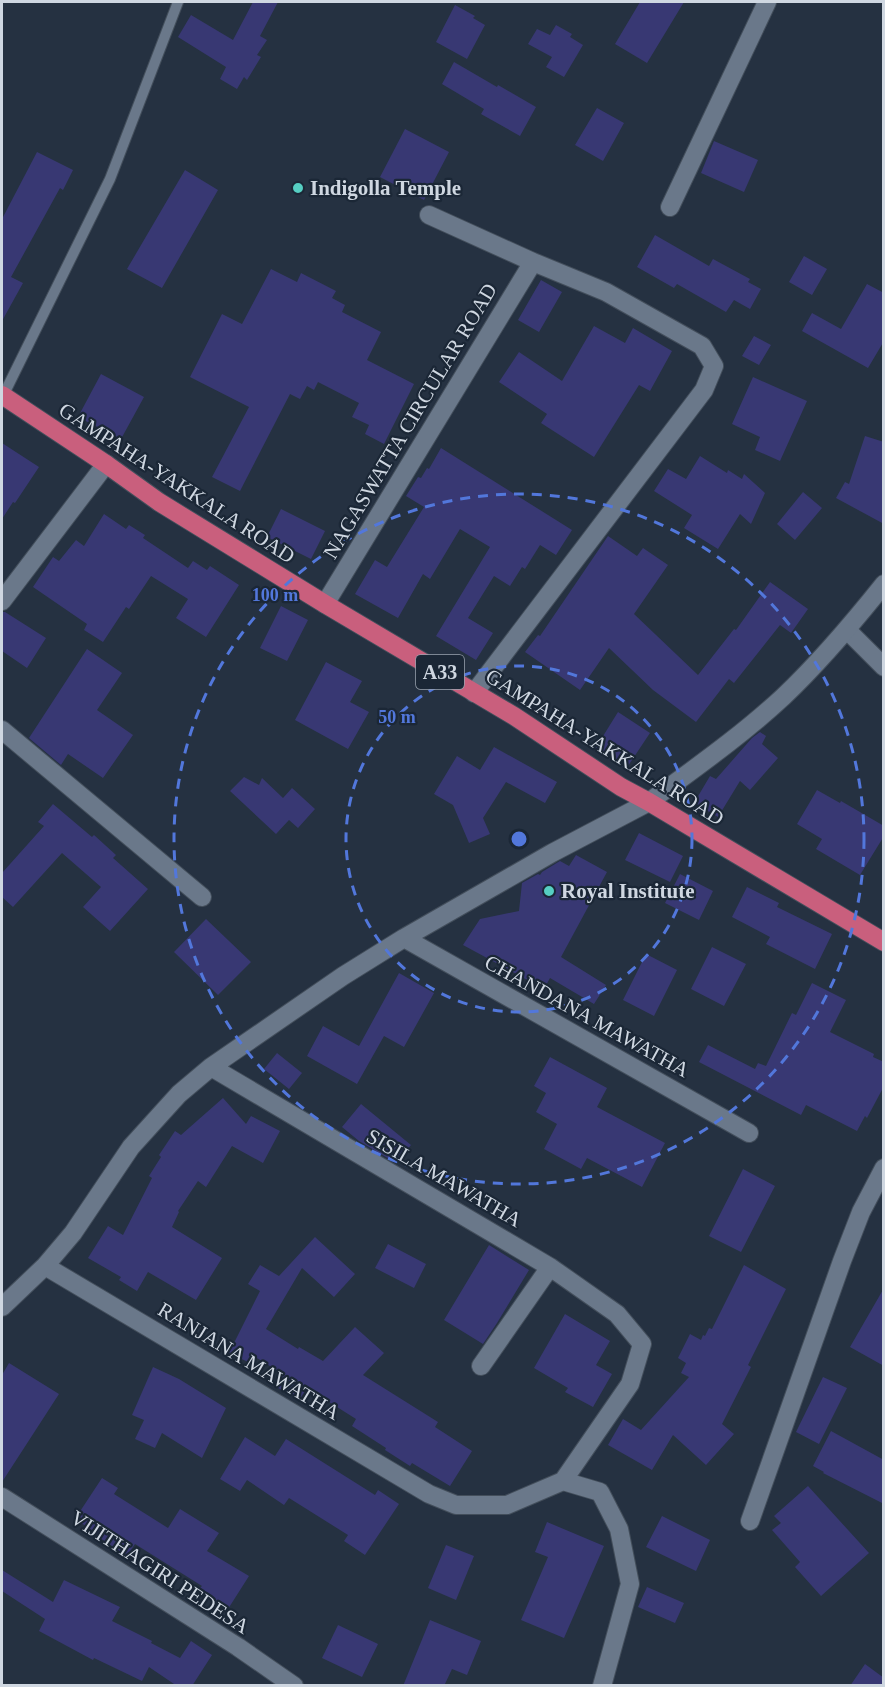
<svg xmlns="http://www.w3.org/2000/svg" width="885" height="1687" viewBox="0 0 885 1687" font-family="'Times New Roman',serif">
<rect width="100%" height="100%" fill="#253141"/>
<path fill="#383873" d="M253,2H278L260,36L267,40L257,55L261,57L247,80L244,77L237,89L220,79L226,67L178,37L191,15L233,40Z
M640,2H684L647,63L615,44Z
M455,5L475,16L473,18L485,25L467,59L436,42Z
M556,25L572,34L570,37L583,45L564,77L546,67L552,57L528,44L537,29L550,35Z
M454,62L497,87L498,85L536,107L520,136L481,114L484,109L442,84Z
M597,108L624,123L603,161L575,145Z
M405,129L449,152L424,200L380,177Z
M714,141L758,160L744,192L701,173Z
M37,152L73,170L63,190L60,188L11,277L23,283L2,321V219Z
M185,170L218,190L162,288L127,269Z
M655,235L709,266L713,259L750,279L748,282L761,289L750,309L734,300L726,312L677,284L674,288L637,267Z
M804,256L827,269L812,295L789,282Z
M271,269L297,282L301,273L336,291L332,298L345,305L342,312L381,332L367,360L414,384L384,444L365,434L369,425L352,417L359,403L318,382L314,390L307,386L300,399L290,394L240,491L212,477L249,407L190,377L222,314L242,324Z
M541,280L562,292L539,332L518,320Z
M867,284L884,293V341L868,368L802,331L812,313L841,329Z
M594,326L625,343L633,328L672,351L650,391L639,385L594,457L541,423L547,414L499,382L519,352L562,381Z
M754,336L771,345L759,365L742,356Z
M101,374L144,397L121,439L78,417Z
M753,377L807,401L780,461L755,450L760,437L732,424Z
M865,436L884,442V524L836,498L845,482L849,484Z
M2,443L39,467L15,503L13,502L2,519Z
M441,448L572,530L556,555L540,545L525,569L522,567L510,586L494,576L468,618L493,633L476,660L436,636L490,547L460,529L430,579L423,574L398,618L355,594L375,560L387,567L424,507L406,496L418,477L421,478L427,468L429,469Z
M700,456L727,473L728,470L742,479L744,474L765,493L751,524L740,514L718,549L684,528L692,515L654,491L668,469L686,479Z
M803,492L822,508L795,540L777,524Z
M281,509L325,531L311,559L267,537Z
M104,514L126,529L129,525L145,535L143,538L188,568L193,561L207,570L210,566L239,585L206,637L176,618L188,599L151,576L129,609L126,607L103,642L84,630L87,624L33,587L53,557L59,561L76,540L84,546Z
M608,536L637,556L643,548L668,565L634,614L698,675L734,629L736,630L770,582L808,609L791,633L780,625L734,683L729,679L696,722L653,690L609,648L580,690L525,652L538,635L540,636Z
M281,606L308,620L287,661L260,648Z
M2,612H5L46,638L27,668L2,651Z
M87,649L122,673L97,710L133,735L103,778L68,754L61,765L29,738Z
M326,662L362,681L350,702L369,712L348,749L295,720Z
M618,712L650,733L626,769L595,749Z
M760,732L766,736L762,744L778,758L750,790L740,781L718,817L694,803L710,776L716,779L752,738Z
M494,747L557,782L545,803L506,782L483,818L490,834L469,843L453,805L434,794L457,756L480,770Z
M244,777L259,785L262,778L283,798L292,788L315,809L298,828L289,820L276,834L230,791Z
M817,790L840,803L841,801L884,826V836L860,875L816,849L822,839L797,824Z
M53,804L92,837L94,835L116,855L113,858L148,889L110,931L83,907L101,887L62,853L13,907L2,897V873L44,826L38,822Z
M639,833L683,856L670,882L625,860Z
M576,855L607,872L561,957L606,985L594,1004L550,978L544,989L463,945L480,919L519,911L522,883L538,874L540,875L542,872L560,861L569,866Z
M680,874L713,891L699,920L665,903Z
M747,887L779,903L777,907L832,934L815,969L766,944L770,937L732,917Z
M206,919L251,962L218,995L174,952Z
M712,947L746,964L724,1006L691,989Z
M646,954L677,970L654,1016L623,1000Z
M399,973L434,993L404,1047L384,1036L357,1084L307,1056L323,1026L359,1046Z
M812,983L846,1000L830,1032L874,1054L873,1057L884,1062V1086L867,1118L865,1116L857,1131L806,1105L801,1115L699,1062L708,1045L755,1069L758,1063L766,1066L792,1013L796,1015Z
M277,1053L302,1073L289,1089L264,1069Z
M550,1057L607,1088L597,1107L665,1143L642,1187L587,1158L581,1169L544,1149L557,1124L536,1112L546,1093L534,1086Z
M223,1098L246,1124L251,1116L280,1131L263,1163L232,1146L206,1187L198,1181L178,1211L179,1212L172,1227L222,1258L196,1300L148,1272L137,1291L119,1280L121,1277L88,1258L108,1226L123,1235L152,1178L149,1176L161,1157L159,1155L175,1131L181,1135Z
M361,1104L411,1145L396,1163L359,1141L342,1127Z
M743,1169L775,1186L741,1252L709,1236Z
M315,1237L355,1274L334,1297L302,1268L266,1329L298,1349L299,1347L323,1361L355,1327L384,1353L363,1375L438,1422L435,1427L472,1451L450,1486L412,1463L410,1466L385,1450L386,1448L352,1426L356,1419L307,1388L299,1400L275,1386L283,1374L252,1355L248,1362L229,1353L260,1291L248,1284L260,1265L279,1276Z
M388,1244L426,1264L414,1288L375,1268Z
M489,1245L529,1270L497,1323L483,1344L444,1320Z
M744,1265L786,1289L748,1365L751,1367L722,1424L734,1434L706,1465L673,1435L652,1470L608,1445L623,1419L641,1430L689,1377L681,1373L686,1363L678,1358L690,1334L701,1340L703,1335L705,1336L709,1328L712,1329Z
M884,1288V1366L850,1347Z
M565,1314L610,1341L596,1365L612,1374L593,1407L565,1392L568,1388L534,1368Z
M9,1363L59,1394L2,1482V1375Z
M153,1367L179,1379L226,1408L202,1458L162,1433L155,1448L135,1439L144,1420L132,1415Z
M823,1377L847,1388L819,1444L796,1432Z
M831,1431L884,1460V1504L823,1473L824,1472L813,1466Z
M245,1437L275,1456L286,1439L375,1495L378,1490L399,1504L365,1555L344,1541L348,1535L289,1498L284,1505L247,1480L240,1491L220,1479Z
M102,1478L118,1488L114,1494L168,1528L180,1509L219,1533L207,1551L249,1576L228,1609L209,1598L211,1595L200,1588L202,1586L135,1544L127,1556L100,1538L101,1536L75,1519Z
M808,1486L869,1553L821,1596L795,1567L800,1562L772,1530L781,1523L774,1516Z
M662,1516L710,1540L696,1571L646,1547Z
M547,1522L604,1546L564,1638L521,1620L548,1557L535,1552Z
M446,1545L474,1556L456,1600L428,1588Z
M2,1570L53,1602L64,1580L120,1607L112,1621L152,1641L151,1643L180,1658L191,1641L212,1655L192,1686H177L149,1667L142,1681L94,1658L93,1660L39,1631L45,1619L2,1591Z
M647,1587L684,1603L675,1623L638,1607Z
M430,1620L481,1641L467,1675L452,1669L444,1686H403Z
M338,1625L378,1644L362,1677L322,1658Z
M865,1664L884,1678V1686H850Z"/>
<g fill="none" stroke-linecap="round" stroke-linejoin="round">
<g stroke="#434e5b" stroke-width="12">
<path id="service" d="M3,396L110,179L178,2"/>
</g>
<g stroke="#434e5b" stroke-width="20">
<path id="minor" d="M670,207L767,2
M429,215L533,262L606,292L702,346L714,366L704,390L474,693
M2,601L106,464
M325,604L533,262
M847,630L884,667
M2,730L202,897
M404,938L749,1133
M45,1266L429,1494L456,1505H507L563,1481L630,1384L642,1344L617,1314L550,1267L211,1067
M2,1307L45,1266L73,1233L131,1147L179,1094L211,1067L343,976L404,938L552,853L649,802
M481,1366L550,1267
M563,1481L600,1492L619,1529L630,1584L602,1686
M2,1497L238,1647L294,1686
M750,1521L842,1261L861,1212L884,1168"/>
</g>
<g stroke="#434e5b" stroke-width="20">
<path id="tertiary" d="M649,802C695,768 741,736 783,697C820,662 852,624 884,584"/>
</g>
<g stroke="#434e5b" stroke-width="20">
<path id="trunk" d="M2,395L106,464L159,502L325,604L514,716L621,787L649,802L884,942"/>
</g>
<use href="#service" stroke="#6a788a" stroke-width="10"/>
<use href="#minor" stroke="#6a788a" stroke-width="18"/>
<use href="#tertiary" stroke="#6a788a" stroke-width="18"/>
<use href="#trunk" stroke="#c95f7d" stroke-width="18"/>
</g>
<g fill="none" stroke="#5277db" stroke-width="3" stroke-dasharray="10 8">
<circle cx="519" cy="839" r="173"/>
<circle cx="519" cy="839" r="345"/>
</g>
<g fill="#56cec2" stroke="#1b2736" stroke-width="2">
<circle cx="298" cy="188" r="6"/>
<circle cx="549" cy="891" r="6"/>
</g>
<g text-anchor="middle" stroke-width="4.5" stroke-linejoin="round" paint-order="stroke">
<rect fill="#1b2736" stroke="#99a2ae" stroke-width="1.5" x="416" y="655" width="48" height="34" rx="4.5"/>
<g font-size="20" font-weight="bold" fill="#cfd7e1">
<text x="440" y="679">A33</text>
</g>
<g font-size="21" font-weight="bold" fill="#cfd7e1" stroke="#1b2736" text-anchor="start">
<text x="310" y="195">Indigolla Temple</text>
<text x="561" y="898">Royal Institute</text>
</g>
<g font-size="21" fill="#cfd7e1" stroke="#1b2736">
<text transform="translate(410 421) rotate(-59)" y="7">NAGASWATTA CIRCULAR ROAD</text>
<text transform="translate(177 483) rotate(33)" y="7">GAMPAHA-YAKKALA ROAD</text>
<text transform="translate(605 747) rotate(32)" y="7">GAMPAHA-YAKKALA ROAD</text>
<text transform="translate(587 1016) rotate(29)" y="7">CHANDANA MAWATHA</text>
<text transform="translate(444 1178) rotate(30)" y="7">SISILA MAWATHA</text>
<text transform="translate(249 1361) rotate(31)" y="7">RANJANA MAWATHA</text>
<text transform="translate(160 1572) rotate(33)" y="7">VIJITHAGIRI PEDESA</text>
</g>
</g>
<circle cx="519" cy="839" r="9" fill="#5277db" stroke="#1b2736" stroke-width="3"/>
<g font-size="18" text-anchor="middle" font-weight="bold" fill="#5277db" stroke="#1b2736" stroke-width="4.5" stroke-linejoin="round" paint-order="stroke">
<text x="275" y="601">100 m</text>
<text x="397" y="723">50 m</text>
</g>
<rect width="885" height="1687" fill="none" stroke="#cfd7e1" stroke-width="6"/>
</svg>
